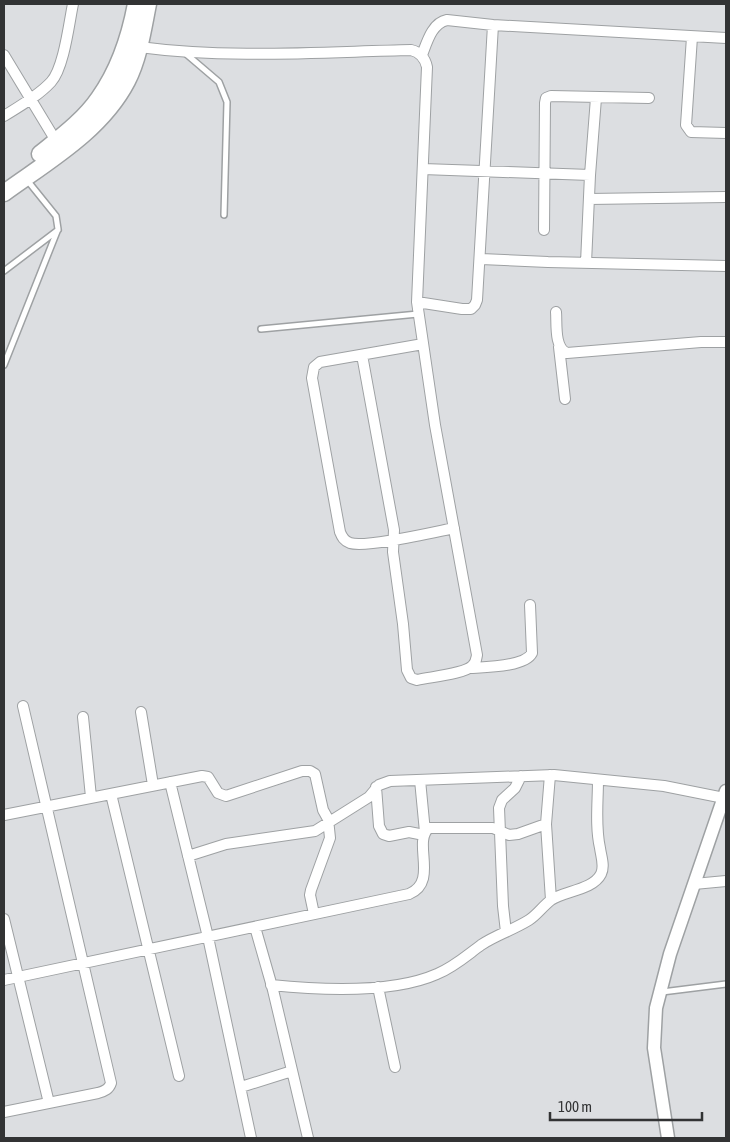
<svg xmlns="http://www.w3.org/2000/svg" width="730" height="1142" viewBox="0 0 730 1142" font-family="'Asap Condensed',sans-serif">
<rect width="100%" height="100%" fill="#dcdee1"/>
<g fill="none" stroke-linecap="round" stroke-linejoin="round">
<g stroke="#9ea1a3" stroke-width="8">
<path id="service" d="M185,53L219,82L227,102L224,215
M4,271L58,230
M261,329L418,314
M4,365L58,229L56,216L27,180
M662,992L726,984"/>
</g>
<g stroke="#9ea1a3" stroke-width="12">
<path id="minor" d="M692,37L686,125L691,132L726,133
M139,47C229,59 321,52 411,50C420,52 425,58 427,67L417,302L435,425L477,655C476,660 476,663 472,666C464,674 429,677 417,680L411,678L407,670L403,624L393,552L394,530L362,355
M4,55L56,141
M422,55C427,42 432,23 447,20L493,25L726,38
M4,116C20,106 38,96 51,82C64,68 69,23 73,4
M423,169L590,175
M589,199L726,197
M544,230L545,103L546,98L551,96L649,98
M481,259L548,262L726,266
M586,263L590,175L596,98
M417,302L462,309H471L475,305L477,300L493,25
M556,312C557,323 554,348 567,353L701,342H726
M423,344L320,362L314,367L312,378L340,532C342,537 344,541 350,543C366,548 434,532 454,528
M559,347L565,399
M470,668C485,667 525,667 532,653L530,605
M141,712L153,785
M83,717L91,797
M550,775L546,824L551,900
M420,780L425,832
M170,782L208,937L251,1138
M376,787L379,826L383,834L389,836L409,832L424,835
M111,794L179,1076
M4,815L202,776L208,777L218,793L226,796L302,771H310L315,774L323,810L328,819L330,838L311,890L310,895L314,914
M188,856L226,844L315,831L369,797L379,785L390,781L554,775L664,786L724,798
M694,884L726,881
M4,919L49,1103
M255,927L273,990L308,1138
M506,932L503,906L499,808L502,800L515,788L521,776
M4,980L409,894C439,882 412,842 429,828H493L509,835L518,834L546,824
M271,985C320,990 392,994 437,974C454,967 466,956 481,945C496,935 513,930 529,920C537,915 543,906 551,900C564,891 593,890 601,874C605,866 601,856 600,848C595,826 598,802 598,780
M378,987L395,1067
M241,1087L292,1071
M4,1112L98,1093C105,1091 109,1089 111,1083L23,706"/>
</g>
<g stroke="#9ea1a3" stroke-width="15">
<path id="tertiary" d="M668,1138L654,1048L656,1008L670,954L726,791"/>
</g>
<g stroke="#9ea1a3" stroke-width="19">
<path id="primary" d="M40,154C61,137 84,120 99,98C119,70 130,36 136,4
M4,193C48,161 101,131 127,81C139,58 143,29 148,4"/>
</g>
<use href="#service" stroke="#fff" stroke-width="5"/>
<use href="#minor" stroke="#fff" stroke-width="10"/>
<use href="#tertiary" stroke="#fff" stroke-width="12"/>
<use href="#primary" stroke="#fff" stroke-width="16"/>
</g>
<rect width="730" height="1142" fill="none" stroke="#323334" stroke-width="10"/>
<path d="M550 1112v8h152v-8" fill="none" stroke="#323334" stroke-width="2.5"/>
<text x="558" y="1112" font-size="15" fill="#323334" stroke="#dcdee1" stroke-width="4" paint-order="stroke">100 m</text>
</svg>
